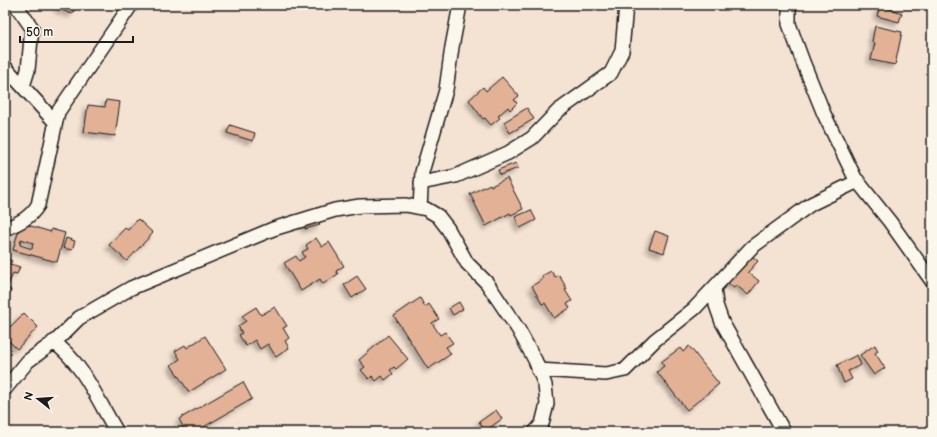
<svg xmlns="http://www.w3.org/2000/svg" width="937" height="437" viewBox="0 0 937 437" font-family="'Balsamiq Sans',sans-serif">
<defs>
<filter id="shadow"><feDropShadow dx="-3.5" dy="3.5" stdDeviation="2" flood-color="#0004"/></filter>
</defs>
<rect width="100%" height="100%" fill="#f4e2d2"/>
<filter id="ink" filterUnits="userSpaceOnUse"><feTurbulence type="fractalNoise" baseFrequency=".025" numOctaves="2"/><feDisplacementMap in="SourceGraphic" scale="8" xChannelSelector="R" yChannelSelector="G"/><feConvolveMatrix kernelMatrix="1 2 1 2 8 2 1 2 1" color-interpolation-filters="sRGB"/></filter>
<g filter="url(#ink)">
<path fill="#e3b195" stroke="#1c1c1c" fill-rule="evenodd" filter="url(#shadow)" d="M57,5H77L72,14L59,9Z
M880,6L902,13L899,22L877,16Z
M875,26L902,32L895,65L871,60L875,43L872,42Z
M502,77L519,96L514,100L517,103L510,110L508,107L498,116L500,118L491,125L485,118L483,119L469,100L483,87L486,91Z
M106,100L120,102L115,136L84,132L88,105L105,107Z
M527,108L534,119L510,133L504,122Z
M230,125L255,133L253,141L227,133Z
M516,163L518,168L500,175L498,170Z
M507,178L523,209L511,215L510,213L486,226L470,194L490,184L491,186Z
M531,210L536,220L520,228L515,217Z
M317,216L320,225L305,229L303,220Z
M138,219L153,233L127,261L109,245L125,228L128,230Z
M21,223L51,232V229L65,233L57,262L13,250ZM21,239L33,243L32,249L20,245Z
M655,231L669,236L664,253L649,248Z
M66,238L75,241L72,250L63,248Z
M316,238L322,247L329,242L344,266L336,271L338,274L323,284L320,279L301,291L284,263L296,256L299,261L305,257L302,252L308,249L306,245Z
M742,247L758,261L748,272L759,281L748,295L736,285L734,288L719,276Z
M5,258L12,261L10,264L20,267L17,274L13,273L7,288L11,290L5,305Z
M551,271L555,277L559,275L567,289L565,290L572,301L567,304L570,308L554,318L545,303L542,304L532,286L543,279L542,276Z
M357,276L366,289L352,298L344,285Z
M420,298L425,307L429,304L439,319L432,323L440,335L445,332L453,343L446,347L451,354L428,369L394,316Z
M459,302L463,309L453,315L449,308Z
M256,307L261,315L275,307L287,326L283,328L289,338L285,341L289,348L276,357L268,344L260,349L255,340L246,346L239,335L242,333L238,326L246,321L242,316Z
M24,313L38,327L17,349L5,337V322L10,327Z
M388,335L408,359L396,369L394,367L390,370L393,374L385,380L382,376L376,381L372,376L369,379L361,370L365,367L359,360Z
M205,336L226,369L189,392L171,365L180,359L175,351L185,345L187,348Z
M875,345L878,351L875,353L885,368L874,375L860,355Z
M689,346L719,384L687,410L657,372L664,366L661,362L680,348L683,352Z
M857,355L861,365L848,371L852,379L844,383L837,365Z
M243,382L252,399L195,432H186L179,419Z
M496,410L502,419L485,431L479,422Z"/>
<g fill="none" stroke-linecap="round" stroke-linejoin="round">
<g stroke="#1c1c1c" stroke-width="16">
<path id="street" d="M16,5L32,28L28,70L23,86
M789,5V24L803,62L824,114L855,178L890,222L932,281
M5,67L55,122
M421,183L456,176L508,153L532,138L558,111L611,73L622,51L626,5
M420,208L422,172L446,90L452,47L460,5
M5,229C19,223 30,218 38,205L58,112L131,5
M714,288L716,305L722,322L784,432
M53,342C82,361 99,403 117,432
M538,370L606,374L625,370L655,340L694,309L752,247L811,204L858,181
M5,389L28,361L57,340L79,318L131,288L273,229L335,210L360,206L406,205L426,209L438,216L448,229L467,263L487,283L518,329L535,360L545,385L547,404L542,424L535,432"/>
</g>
<use href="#street" stroke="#fbf7ec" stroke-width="13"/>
</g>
</g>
<rect width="937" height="437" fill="none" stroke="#fbf7ec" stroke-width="20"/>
<rect x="10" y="10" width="917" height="417" fill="none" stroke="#1c1c1c" stroke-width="1.5" filter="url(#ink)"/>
<g transform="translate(38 399) rotate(287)" stroke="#fbf7ec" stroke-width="3" paint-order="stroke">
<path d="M0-3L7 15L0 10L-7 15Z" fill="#1c1c1c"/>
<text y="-6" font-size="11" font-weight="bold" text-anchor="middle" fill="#1c1c1c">N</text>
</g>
<path d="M20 36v6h113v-6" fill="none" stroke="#1c1c1c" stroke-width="2"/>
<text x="26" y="36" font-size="12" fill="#1c1c1c" stroke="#fbf7ec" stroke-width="3" paint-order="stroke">50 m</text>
</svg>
